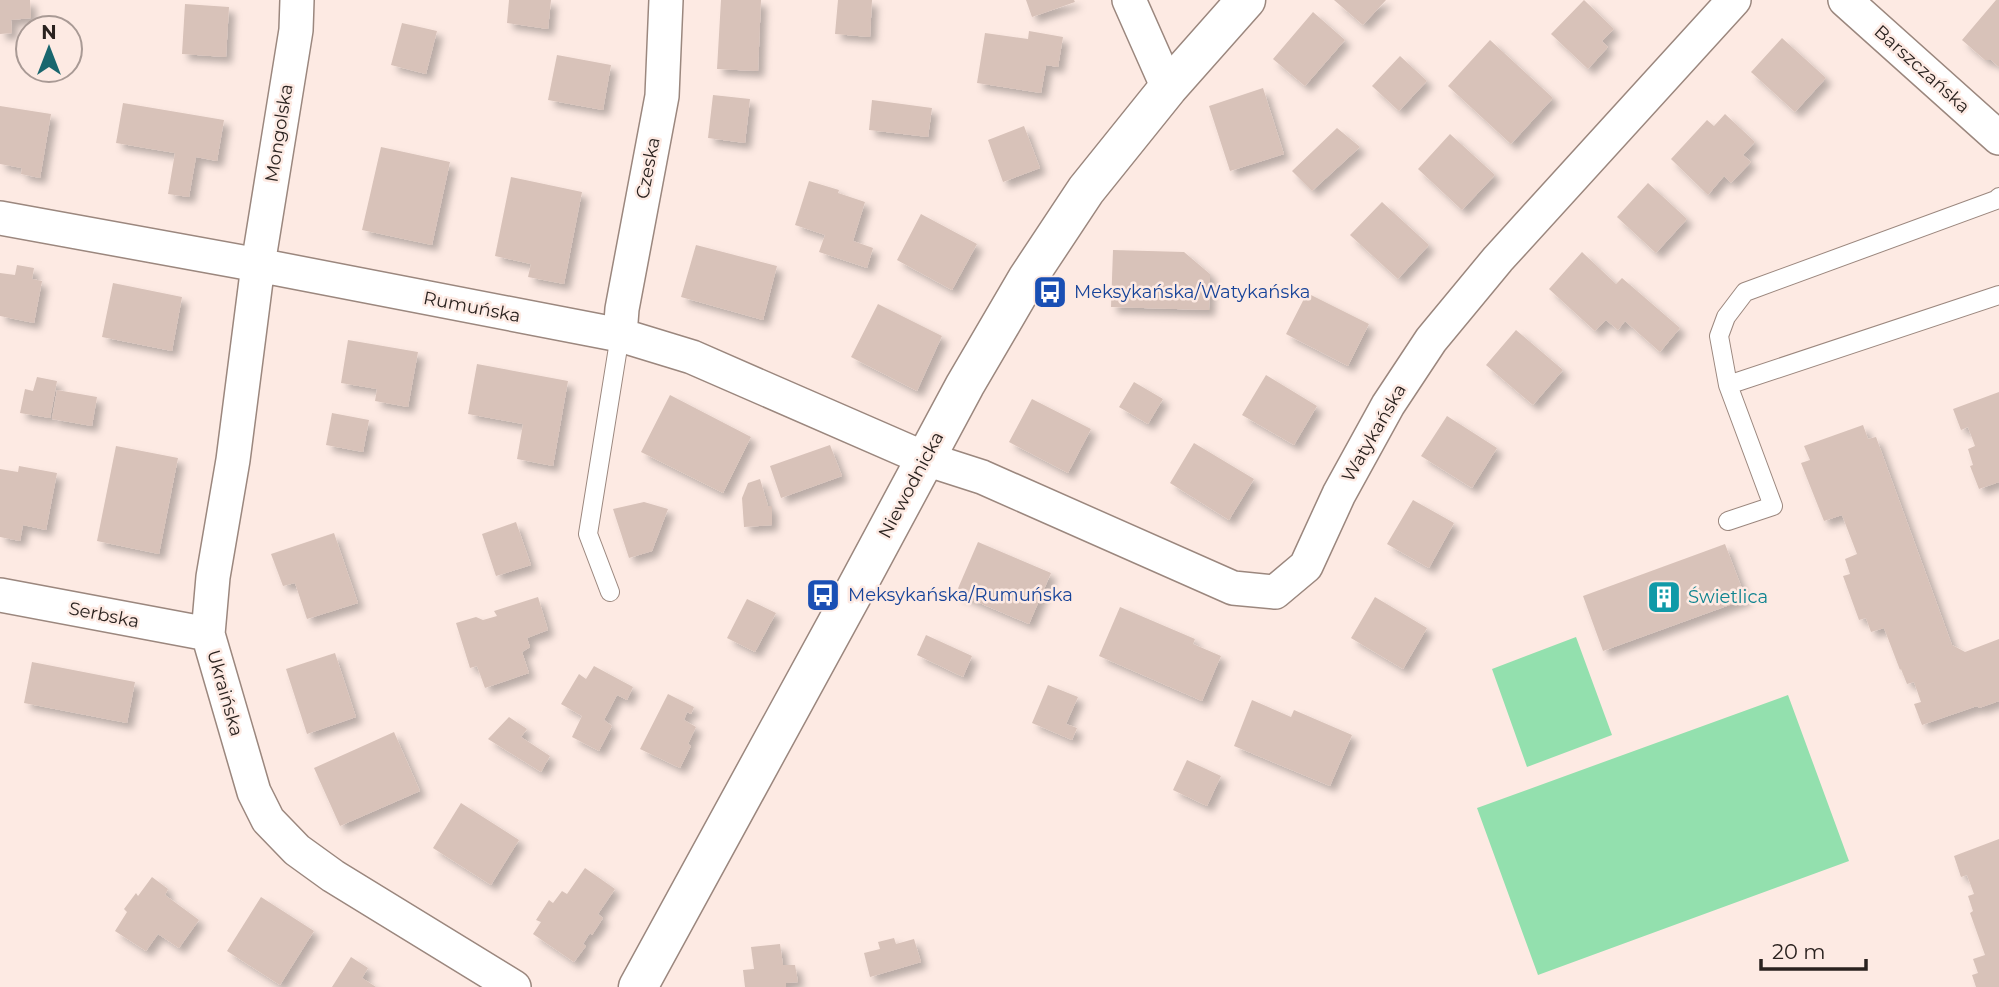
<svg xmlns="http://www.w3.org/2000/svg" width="1999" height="987" viewBox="0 0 1999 987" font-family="Montserrat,sans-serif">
<defs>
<filter id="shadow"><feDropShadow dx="6" dy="6" stdDeviation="3.5" flood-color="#0004"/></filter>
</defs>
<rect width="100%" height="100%" fill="#fdeae3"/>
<path fill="#93e0ae" d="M1576,637L1612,735L1527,767L1492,669Z
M1788,695L1849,861L1538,975L1477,808Z"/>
<path fill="#d8c2b9" filter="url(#shadow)" d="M0,0H30L31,18L11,20L12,33L0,34Z
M509,0H551L548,29L507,23Z
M721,0H761L758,71L717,69Z
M838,0H872L870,37L835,34Z
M1026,0H1074L1075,2L1032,17Z
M1334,0H1386L1363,25Z
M1584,0L1614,29L1602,41L1608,47L1588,69L1551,34Z
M1996,0H1999V67L1991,60H1985L1962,40Z
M185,4L229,7L226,57L182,54Z
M1313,12L1345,40L1305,86L1273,59Z
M402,23L437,31L426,74L391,65Z
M1029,31L1063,37L1058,67L1046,65L1041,93L977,83L985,33L1028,39Z
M1782,38L1826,78L1795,112L1751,72Z
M1490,40L1553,98L1511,144L1448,86Z
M557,55L611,65L603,110L548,100Z
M1400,56L1427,81L1399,111L1372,86Z
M1263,88L1284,154L1230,171L1209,106Z
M713,95L750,99L745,143L708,138Z
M872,100L932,108L928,137L869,130Z
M123,103L224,120L217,161L196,157L189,197L168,194L175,153L116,143Z
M0,106L51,114L40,178L21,174L22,168L0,164Z
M1725,114L1755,142L1743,155L1751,162L1731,183L1724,176L1708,195L1671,159L1707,120L1714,126Z
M1024,126L1040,168L1003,182L988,140Z
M1337,128L1360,147L1312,191L1292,171Z
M1450,134L1495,175L1462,210L1418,169Z
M381,147L450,162L432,245L362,230Z
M511,177L582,192L564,284L528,277L531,264L495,256Z
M809,181L839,190L838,193L865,202L853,241L873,248L867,268L819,252L825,235L795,225Z
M1648,183L1687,219L1656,253L1617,217Z
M1382,202L1429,245L1398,279L1350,235Z
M921,214L977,244L952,290L897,260Z
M696,245L777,266L763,320L681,297Z
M1113,250L1184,252L1210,274L1209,310L1111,307Z
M1582,252L1616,284L1622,278L1680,328L1660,352L1625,321L1618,330L1606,320L1595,331L1549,289Z
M17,265L34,268L32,279L42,281L34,323L0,316V273L15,275Z
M113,283L182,297L172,351L102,337Z
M1307,293L1369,324L1348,366L1286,334Z
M878,304L942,336L917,391L851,357Z
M1516,330L1563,370L1533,405L1486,365Z
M348,340L418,352L408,407L375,401L377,389L341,383Z
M477,364L568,381L553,466L517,459L523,424L468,414Z
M1266,375L1317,406L1294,445L1242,415Z
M37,377L57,381L50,418L20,413L25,389L33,391Z
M1134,382L1163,399L1148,424L1119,407Z
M57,390L97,397L92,426L52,419Z
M1999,392V482L1979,489L1970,466L1973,465L1968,449L1975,446L1968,427L1961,430L1953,409Z
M670,395L751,437L723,493L641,452Z
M1032,399L1091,429L1068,473L1009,442Z
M332,413L369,420L363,452L326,445Z
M1447,416L1497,448L1472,488L1421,456Z
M1863,425L1868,439L1876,437L1952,645L1965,652L1999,639V701L1979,708L1977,706L1922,725L1914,704L1921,702L1914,682L1907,684L1901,669L1900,670L1884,628L1871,632L1866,618L1859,620L1843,576L1850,574L1845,559L1857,554L1842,515L1824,521L1801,463L1810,460L1804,446Z
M1194,443L1254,479L1229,520L1170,483Z
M830,445L842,476L781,498L770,466Z
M116,446L178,458L159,554L97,541Z
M19,466L57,473L46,530L23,525L20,541L0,537V469L18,472Z
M760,479L768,506H772V525L744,527L742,498L748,483Z
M1413,500L1454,523L1429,568L1387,544Z
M644,502L668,509L652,551L629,558L613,509Z
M516,522L531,565L496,576L482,534Z
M334,533L358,603L307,619L295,583L283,586L271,554Z
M978,542L1051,573L1029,624L956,593Z
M1725,544L1746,599L1603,651L1583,596Z
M538,597L548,630L527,638L530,647L522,652L529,673L485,688L477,666L470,668L456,623L476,617L483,620L497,616L494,611Z
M1375,597L1427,628L1403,669L1351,638Z
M747,599L776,613L755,652L727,638Z
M1120,607L1195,639L1193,644L1221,656L1202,701L1099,656Z
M926,635L972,656L963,677L917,655Z
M335,653L356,717L307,734L286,669Z
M32,662L135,682L127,723L24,703Z
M594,666L633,687L627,700L617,695L604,720L612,726L599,751L572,737L582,716L561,704L579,674L586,679Z
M1048,685L1078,697L1066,724L1077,728L1072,740L1032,723Z
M668,694L694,707L691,714L687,712L684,720L696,727L688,744L691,746L680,768L640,749Z
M1252,700L1291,717L1294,710L1352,735L1330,786L1234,746Z
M509,717L527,729L521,737L550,756L541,772L488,739Z
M394,732L420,791L340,826L314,768Z
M1187,760L1221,776L1207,806L1173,790Z
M461,803L519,840L491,885L433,848Z
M1999,839V987H1976L1972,975L1978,973L1973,959L1985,955L1970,913L1973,911L1968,896L1974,894L1967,875L1961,877L1954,856Z
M585,868L615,889L598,914L603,918L592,935L590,933L583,944L586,946L574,962L533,934L541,922L536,920L549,900L553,903L562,891L567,894Z
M152,877L168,889L165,895L199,920L179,948L158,934L146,951L115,931L127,912L124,909L136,893L138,896Z
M261,897L314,931L280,985L227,951Z
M894,938L896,944L914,939L921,962L870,977L864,953L880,949L878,942Z
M780,944L783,965H795L798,982L786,983V987H745L743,970L754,969L751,947Z
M351,957L368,968L362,978L376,987H332Z"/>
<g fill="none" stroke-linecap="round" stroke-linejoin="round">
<g stroke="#9b877e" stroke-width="20">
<path id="lane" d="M1999,197L1996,200L1745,292L1726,317L1719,336L1728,385L1999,295
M1728,385L1773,506L1728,521
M610,592L588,534L620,335"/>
</g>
<g stroke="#9b877e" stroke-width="36">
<path id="street" d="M297,0L296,30L258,265L233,460L213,577L208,634L254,792L268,820L297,850L333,876L514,987
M1129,0L1168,88
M1845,0L1999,138
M0,218L258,265L620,335L692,357L926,459L982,477L1233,588L1275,592L1306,566L1339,494L1388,405L1431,340L1498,259L1734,0
M620,335L622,309L662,96L666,0
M0,595L208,634"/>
</g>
<g stroke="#9b877e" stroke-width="41">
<path id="secondary" d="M638,987L855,590L965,385L1027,279L1086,190L1168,88L1246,0"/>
</g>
<use href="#lane" stroke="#fff" stroke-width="18"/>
<use href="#street" stroke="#fff" stroke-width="33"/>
<use href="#secondary" stroke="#fff" stroke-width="38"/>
</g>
<defs>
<g id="bus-square" transform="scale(1.75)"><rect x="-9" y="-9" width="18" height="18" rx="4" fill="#1a4fb4" stroke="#fdeae3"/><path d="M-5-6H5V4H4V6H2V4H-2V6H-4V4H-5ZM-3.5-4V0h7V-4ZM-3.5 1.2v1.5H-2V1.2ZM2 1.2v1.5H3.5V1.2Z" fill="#fff"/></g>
<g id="building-square" transform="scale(1.75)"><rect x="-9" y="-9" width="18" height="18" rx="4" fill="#0f9aa8" stroke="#fdeae3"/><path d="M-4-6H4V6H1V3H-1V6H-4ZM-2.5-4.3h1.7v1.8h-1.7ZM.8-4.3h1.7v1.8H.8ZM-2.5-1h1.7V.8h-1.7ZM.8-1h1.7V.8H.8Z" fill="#fff"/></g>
</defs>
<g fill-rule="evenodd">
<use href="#bus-square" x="1050" y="292"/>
<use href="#bus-square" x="823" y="595"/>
<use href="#building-square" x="1664" y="597"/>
</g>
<g text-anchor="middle" stroke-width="5" stroke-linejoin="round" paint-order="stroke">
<g font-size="18" fill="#2a221f" stroke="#fdeae3">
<text transform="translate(1922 69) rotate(42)" y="6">Barszczańska</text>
<text transform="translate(279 133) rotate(-81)" y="6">Mongolska</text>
<text transform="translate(648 168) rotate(-79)" y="6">Czeska</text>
<text transform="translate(472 307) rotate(11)" y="6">Rumuńska</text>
<text transform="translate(1374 433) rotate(-60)" y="6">Watykańska</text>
<text transform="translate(911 485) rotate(-62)" y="6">Niewodnicka</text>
<text transform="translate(104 615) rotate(11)" y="6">Serbska</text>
<text transform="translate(225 693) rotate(74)" y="6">Ukraińska</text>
</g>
<g font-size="18" fill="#164399" stroke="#fdeae3" text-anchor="start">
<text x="1074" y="298">Meksykańska/Watykańska</text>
<text x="848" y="601">Meksykańska/Rumuńska</text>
</g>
<g font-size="18" fill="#0d838f" stroke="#fdeae3" text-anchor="start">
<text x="1688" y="603">Świetlica</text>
</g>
</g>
<g transform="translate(49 49)"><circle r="33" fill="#fdeae3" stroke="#a99a95" stroke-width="2"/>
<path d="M0-5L12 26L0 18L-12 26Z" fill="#19666e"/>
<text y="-10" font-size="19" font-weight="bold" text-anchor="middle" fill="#2a221f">N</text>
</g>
<path d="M1761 959v10h105v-10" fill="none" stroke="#2a221f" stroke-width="3.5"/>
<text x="1772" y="959" font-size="21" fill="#2a221f" stroke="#fdeae3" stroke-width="5" paint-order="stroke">20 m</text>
</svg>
